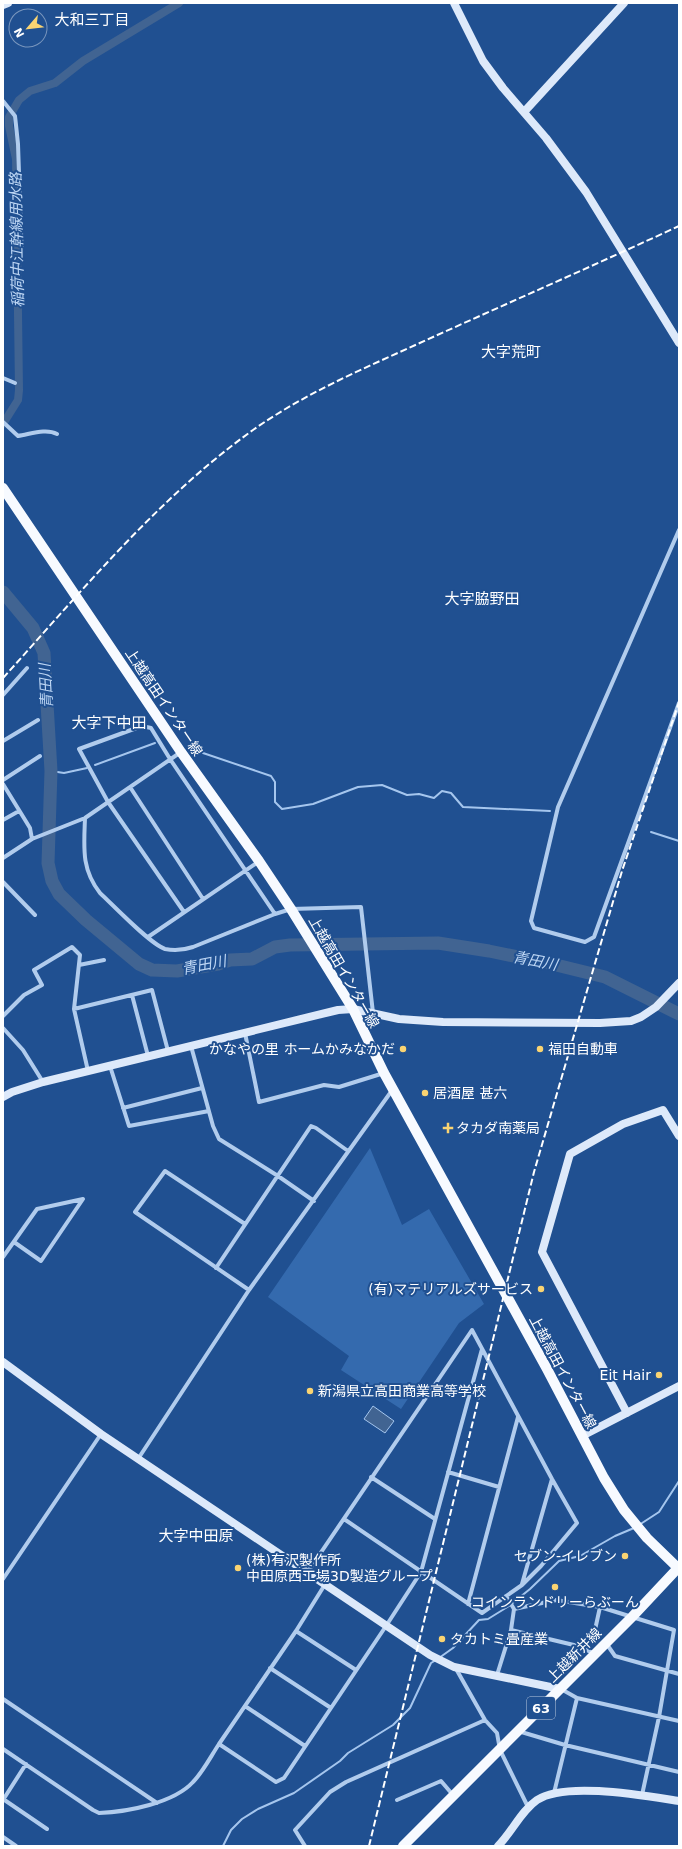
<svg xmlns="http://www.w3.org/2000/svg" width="682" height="1849" viewBox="0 0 682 1849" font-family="'DejaVu Sans','Noto Sans JP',sans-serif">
<rect width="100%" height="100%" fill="#205091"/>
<path fill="#346aae" d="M370,1148L402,1225L429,1209L484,1304L459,1323L401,1409L341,1370L349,1356L268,1297Z"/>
<path fill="#416492" stroke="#a5c6ee" d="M373,1406L394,1421L385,1433L364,1419Z"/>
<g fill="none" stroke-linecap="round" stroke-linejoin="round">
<path stroke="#a5c6ee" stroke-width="2" d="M203,753L271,776L275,782V802L282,809L313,804L358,787L382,785L407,795L419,794L434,798L442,791L451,793L463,807L550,811
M95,765L155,743
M51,771L64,773L87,768
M651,832L679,841
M639,1525L659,1512L679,1481
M439,1658L453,1648L479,1620L488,1619L509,1606L530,1589L559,1561L580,1556L615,1536L634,1528
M223,1846L231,1830L242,1819L258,1809L294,1793L340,1761L348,1753L393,1725L410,1708L431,1663L436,1660"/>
<path stroke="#416492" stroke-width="8" d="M3,424L18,400L19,390L16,159L9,126V117L19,100L30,91L55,83L83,61L179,3"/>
<path stroke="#416492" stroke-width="13" d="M3,592L33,628L44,653L51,771L48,863L52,881L59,894L86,920L139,964L152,970L177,971L218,964L230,960L252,959L275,947L290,945L438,943L489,951L548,963L605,977L679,1014"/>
<path stroke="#b1cced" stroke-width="4" d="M3,101L15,116L16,125L18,144L22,261
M3,378L15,383
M3,422L18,436C31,434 46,428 57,434
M679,530L558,807L531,921L534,928L585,942L594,937L679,703
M3,695L27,668
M3,741L38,720
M3,780L40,756
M3,784L30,828L32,839
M130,787L203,899
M85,818C84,847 81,869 100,893C113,905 150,944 165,949C175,951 184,950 193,947L275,914L291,909L361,907L373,1013
M3,820L19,811
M3,858L32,839L85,818L181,752
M3,882L35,915
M184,912L108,802L79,749L142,726L151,728L170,759L275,914
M148,937L258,862
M79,965L104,960
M132,995L148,1056
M3,1016L24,995L42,985L34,970L72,947L80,955L74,1009
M3,1028L23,1050L43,1082
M245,1033L259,1102L324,1085L339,1087L384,1073
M191,1046L213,1126L219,1139L278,1176L314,1201
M110,1066L129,1126L209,1111
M88,1071L74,1009L152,990L168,1051
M123,1108L202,1088
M245,1224L165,1171L135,1212L249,1290
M3,1257L37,1209L83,1199L41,1261L14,1242
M216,1268L311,1126L316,1128L348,1151
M138,1459L249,1290L393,1089
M448,1472L499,1487
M371,1477L435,1519
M307,1573L472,1330L552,1479L577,1523L541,1566L522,1585L482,1613L344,1519
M3,1579L101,1434
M522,1584L552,1479
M324,1586L296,1631L219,1744L276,1782L284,1778L386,1626L421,1572L482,1349
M506,1596L514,1609L556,1600L600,1607L674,1630L659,1717L642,1795
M468,1604L518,1417
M514,1609L511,1630L578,1646L595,1654
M296,1631L356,1670
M606,1643L615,1656L679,1674
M578,1646L595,1630L600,1607
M455,1667L485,1720L497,1733L500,1750L528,1807
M270,1668L331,1708
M497,1675L511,1630
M561,1689L577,1698L679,1721
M3,1699L157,1803
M245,1706L305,1746
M518,1731L565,1745L679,1772
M3,1749L93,1810L99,1813C127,1812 174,1803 193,1782C203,1772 211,1756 219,1744
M554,1793L577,1698
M3,1799L47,1829
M3,1800L26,1764
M397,1800L441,1781L453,1795
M3,1837L16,1846
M305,1846L295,1830L330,1792L346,1782L485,1720"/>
<path stroke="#dde9fa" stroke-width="8" d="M454,3L483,61L503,88L546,138L586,192L679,343
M3,5L8,3
M524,112L624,3
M3,1097L12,1092L43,1082L338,1010L353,1009L399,1019L443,1022L600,1023L631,1021L641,1017L656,1007L679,983
M3,1362L101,1434L430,1655L454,1667L560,1689
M627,1413L542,1252L570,1154L623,1124L663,1110L679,1136
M582,1436L679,1386
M498,1846C512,1832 521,1811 537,1800C565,1781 646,1796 679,1801"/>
<path stroke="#f7faff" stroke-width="10" d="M3,488L181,752L259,861L291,909L353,1009L384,1073L547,1369L604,1478L624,1510L647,1538L679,1569
M403,1846L632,1617L679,1567"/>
<path stroke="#fff" stroke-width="2" stroke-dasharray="7 3" stroke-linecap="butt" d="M3,678C81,592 158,498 253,430C308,391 372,365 433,337C515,300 597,264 679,226
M369,1846L534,1172L622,871L679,702"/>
</g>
<g fill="#fad472" stroke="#205091" stroke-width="1.5">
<circle cx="403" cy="1049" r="4"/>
<circle cx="540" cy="1049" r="4"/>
<circle cx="425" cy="1093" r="4"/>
<path d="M446 1122h4v4h4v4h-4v4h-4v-4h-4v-4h4z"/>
<circle cx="541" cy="1289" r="4"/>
<circle cx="659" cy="1375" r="4"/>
<circle cx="310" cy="1391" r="4"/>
<circle cx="625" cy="1556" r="4"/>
<circle cx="238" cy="1568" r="4"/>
<circle cx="555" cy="1587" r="4"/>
<circle cx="442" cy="1639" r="4"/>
</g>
<g text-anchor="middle" stroke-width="4" stroke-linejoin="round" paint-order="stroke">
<rect fill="#205091" stroke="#bccade" stroke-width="1" x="527" y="1697" width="28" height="22" rx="3"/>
<g font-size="13" font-weight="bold" fill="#fff">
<text x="541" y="1713">63</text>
</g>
<g font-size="14" fill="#fff" stroke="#205091">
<text transform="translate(164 702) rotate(56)" y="5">上越高田インター線</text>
<text transform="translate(344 972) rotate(60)" y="5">上越高田インター線</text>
<text transform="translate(563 1372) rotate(62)" y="5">上越高田インター線</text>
<text transform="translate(574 1655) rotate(-45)" y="5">上越新井線</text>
</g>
<g font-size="14" fill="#fff" stroke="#205091" text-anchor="start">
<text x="395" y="1054" text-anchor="end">かなやの里 ホームかみなかだ</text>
<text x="548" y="1054">福田自動車</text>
<text x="433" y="1098">居酒屋 甚六</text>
<text x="456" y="1133">タカダ南薬局</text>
<text x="533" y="1294" text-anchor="end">(有)マテリアルズサービス</text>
<text x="651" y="1380" text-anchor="end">Eit Hair</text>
<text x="318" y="1396">新潟県立高田商業高等学校</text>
<text x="617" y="1561" text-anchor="end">セブン-イレブン</text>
<text x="246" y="1565">(株)有沢製作所<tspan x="246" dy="16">中田原西工場3D製造グループ</tspan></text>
<text x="555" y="1607" text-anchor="middle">コインランドリーらぶーん</text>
<text x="450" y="1644">タカトミ畳産業</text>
</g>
<g font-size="15" fill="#fff" stroke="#205091">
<text x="92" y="25">大和三丁目</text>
<text x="511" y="357">大字荒町</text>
<text x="482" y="604">大字脇野田</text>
<text x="109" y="728">大字下中田</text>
<text x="196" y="1541">大字中田原</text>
</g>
<g font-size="15" font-style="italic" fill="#bdd6f4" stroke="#205091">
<text transform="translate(17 240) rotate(-91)" y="5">稲荷中江幹線用水路</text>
<text transform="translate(46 686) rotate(-93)" y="5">青田川</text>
<text transform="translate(535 961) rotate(11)" y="5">青田川</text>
<text transform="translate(204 965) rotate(-11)" y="5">青田川</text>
</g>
</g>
<rect width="682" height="1849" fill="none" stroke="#ffffff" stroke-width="8"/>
<g transform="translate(28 28) rotate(242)"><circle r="19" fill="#205091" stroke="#7996bd"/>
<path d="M0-3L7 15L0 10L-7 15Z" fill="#fad472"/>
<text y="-6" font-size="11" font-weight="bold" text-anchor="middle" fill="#ffffff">N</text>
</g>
</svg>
